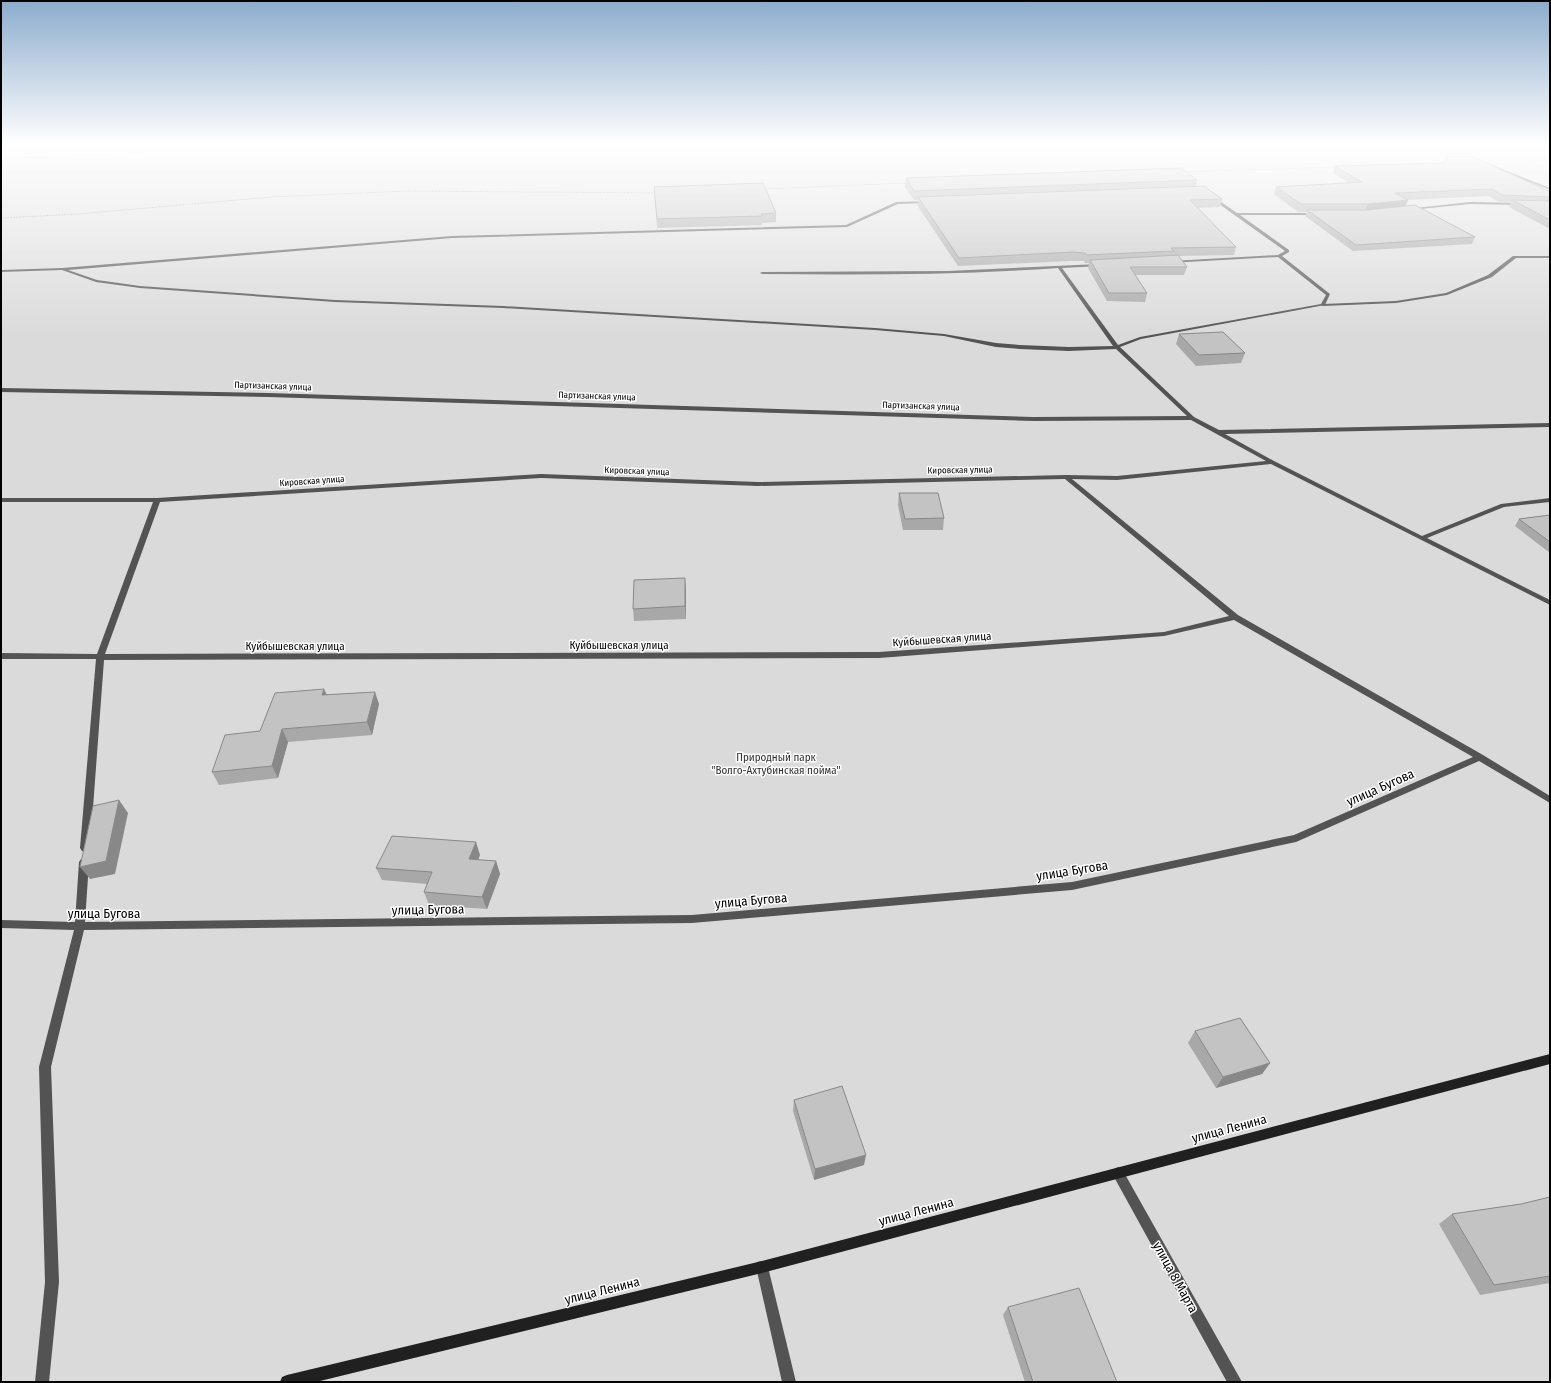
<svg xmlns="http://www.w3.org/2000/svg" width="1551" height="1383" viewBox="0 0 1551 1383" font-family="'Fira Sans Condensed',sans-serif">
<rect width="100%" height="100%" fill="#fff"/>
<path fill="#dadada" d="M1,144H1550V1382H1Z"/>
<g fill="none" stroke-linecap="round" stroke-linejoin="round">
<path stroke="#757575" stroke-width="1" stroke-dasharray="0.5 1" stroke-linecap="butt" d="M1,159L213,149L277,150L445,145L552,146L605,144
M1526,161L1550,160
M1182,172L1337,167
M762,189L907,183
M1,218L78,214L272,197L407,191L657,193"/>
<path fill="#535353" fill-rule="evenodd" d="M1513,256H1550V258H1516L1492,277L1447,295L1396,303L1323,306L1321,305L1323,304L1396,301L1446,293L1488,275Z"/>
<path fill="#535353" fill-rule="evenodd" d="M1492,165L1550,188V190L1491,167Z
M1212,197H1214L1237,213H1317L1316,215H1240L1289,250V252L1282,256L1330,294L1325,305L1141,339L1120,347L1194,417L1219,430L1550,423V427L1225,434L1274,461L1422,536L1501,504L1550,498V502L1504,507L1427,538L1550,600V605L1271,464L1117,480L1072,479L1238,615L1483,755L1550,796V803L1479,761L1296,842L1072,890L692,923L84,930L51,1067L59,1282L49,1382H35L45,1282L39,1067L74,930L1,928V920L75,922L79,862L81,859L84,858L87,859L89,862L85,922L692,915L1072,882L1294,835L1473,757L1234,620L1164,636L879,658L104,660L90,848L88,851L85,852L82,851L80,848L96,659H1V653L97,654L153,502H1V498H157L541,474L758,482L1066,475L1117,476L1266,461L1191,420L1033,421L268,397L1,392V388L268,393L1033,417L1187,416L1116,349L1069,351L1020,349L996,347L944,336L875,330L503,308L335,302L140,288L96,282L62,270L1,272V270L62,268L452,236L846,225L896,202L927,201L928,203L898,204L847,227L452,238L68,270L97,280L140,286L335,300L503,306L875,328L944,334L996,343L1020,345L1069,347L1113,346L1058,268C959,275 861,275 762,274L760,273L762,272L948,271L1099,264L1101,265V266L1062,268L1118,345L1140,337L1321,304L1326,295L1278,257L1169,263V262L1171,261L1278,255L1285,251L1212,199ZM541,478L758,486L1065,479L1229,616L1164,632L879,652L105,654L160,502Z
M1470,202L1521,203L1523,204L1521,205L1470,204L1409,210L1407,209Z
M1118,1167L1122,1169L1242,1382H1227L1114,1177L1112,1173L1114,1169Z
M762,1261L767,1262L768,1267L796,1382H782L756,1267L757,1262Z"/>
<path fill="#202020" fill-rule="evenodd" d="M1550,1054V1064L762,1273L316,1382H280L282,1377L287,1375L762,1261Z"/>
</g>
<path fill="#a8a8a8" d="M1335,166L1550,192V229L1509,207L1511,202H1499L1489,196L1407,200H1408L1406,206L1475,237L1472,244L1353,251L1305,216L1307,212H1298L1274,194L1276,187L1349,183L1333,173Z
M906,178L1197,180L1196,186L1222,199L1220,207L1197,208L1236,247L1234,255L1178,256L1187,267L1184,275H1135L1147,293L1145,302L1107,301L1088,268L1089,263H1085L1084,261H1071L958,266L917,205L918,200H914L905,187Z
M654,187L776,213V222L762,223V225L657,228Z
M1179,334L1245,353L1241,363L1196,366L1176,344Z
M899,493L944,518L943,530H903L898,505Z
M1550,515V553L1515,526L1519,519Z
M686,590V619L634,621L633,609Z
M327,695L379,704L372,735L288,742L278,778L219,785L212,772L260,731Z
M480,855L478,860L496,861L500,874L487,909L429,905L424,892L427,884L382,880L376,868Z
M1195,1031L1270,1063L1262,1074L1216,1088L1188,1043Z
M794,1100L864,1165L814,1180L793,1111Z
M1550,1197V1283L1480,1295L1439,1224L1452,1214L1521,1204Z
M1008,1307L1117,1382H1025L1003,1315Z"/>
<path fill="#888" d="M1408,200L1405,207L1365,212L1368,204Z
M685,578L686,590V619L685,606Z
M324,689L330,701L322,695Z
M375,692L379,704L372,735L367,722Z
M282,729L288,742L278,778L272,766Z
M119,800L128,813L115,874L90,879L80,867Z
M476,842L480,855L473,872L469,859Z
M496,861L500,874L487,909L482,897Z
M1270,1063L1262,1074L1216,1088L1223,1077Z
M866,1155L864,1165L814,1180L815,1169Z"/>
<path fill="#c3c3c3" stroke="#888" d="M1447,157H1474L1550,192V197L1502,195L1492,189L1395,193L1408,200L1368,204H1301L1276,187L1362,182L1335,166L1444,163Z
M1181,168L1197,180L914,191L906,178Z
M763,183L776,213L761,214L762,216L657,219L654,187Z
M1204,186L1222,199L1190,200L1236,247L1171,248L1174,251L1087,255L1085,253L1073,252L959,258L918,197Z
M1512,200L1550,201V220Z
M1415,205L1475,237L1356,245L1307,210H1367Z
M1178,255L1187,267H1130L1147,293H1109L1090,260Z
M1223,332L1245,353L1199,355L1179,334Z
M899,493H938L944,518L905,519Z
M1550,515V542L1519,519Z
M685,578V606L633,609L634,580Z
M324,689L322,695L375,692L367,722L282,729L272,766L212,772L225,735L260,731L275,693Z
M119,800L106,861L80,867L93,806Z
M392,836L476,842L469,859L496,861L482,897L424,892L432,872L376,868Z
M1240,1018L1270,1063L1223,1077L1195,1031Z
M842,1086L866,1155L815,1169L794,1100Z
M1550,1197V1276L1494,1285L1452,1214L1521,1204Z
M1079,1288L1117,1382H1033L1008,1307Z"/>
<linearGradient id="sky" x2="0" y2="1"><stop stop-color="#8baccc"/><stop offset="0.43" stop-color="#fff"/><stop offset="1" stop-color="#fff" stop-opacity="0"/></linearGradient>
<rect width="1551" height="337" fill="url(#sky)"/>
<g text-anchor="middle" stroke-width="3" stroke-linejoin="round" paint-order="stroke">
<g font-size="9" fill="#000" stroke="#fff">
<text transform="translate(273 386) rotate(2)" y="3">Партизанская улица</text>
<text transform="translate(597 396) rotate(2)" y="3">Партизанская улица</text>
<text transform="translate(921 406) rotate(2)" y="3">Партизанская улица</text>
<text transform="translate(960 470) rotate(-1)" y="3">Кировская улица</text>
<text transform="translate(637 471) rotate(2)" y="3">Кировская улица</text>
<text transform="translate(312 481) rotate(-4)" y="3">Кировская улица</text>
</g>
<g font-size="11" fill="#000" stroke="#fff">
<text transform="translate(942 639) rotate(-4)" y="4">Куйбышевская улица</text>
<text x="619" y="649">Куйбышевская улица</text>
<text x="295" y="650">Куйбышевская улица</text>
</g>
<g font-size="11" fill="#313131" stroke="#fff">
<text x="776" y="761">Природный парк<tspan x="776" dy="13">"Волго-Ахтубинская пойма"</tspan></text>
</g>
<g font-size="13" fill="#000" stroke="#fff">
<text transform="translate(1380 787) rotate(-24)" y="5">улица Бугова</text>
<text transform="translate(1072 870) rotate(-9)" y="5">улица Бугова</text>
<text transform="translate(751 900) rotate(-5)" y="5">улица Бугова</text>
<text transform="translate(428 909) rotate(-1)" y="5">улица Бугова</text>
<text x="104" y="918">улица Бугова</text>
<text transform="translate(1229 1128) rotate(-15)" y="5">улица Ленина</text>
<text transform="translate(916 1211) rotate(-15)" y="5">улица Ленина</text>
<text transform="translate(1176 1277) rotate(61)" y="5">улица 8 Марта</text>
<text transform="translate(602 1290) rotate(-14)" y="5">улица Ленина</text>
</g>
</g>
<rect width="1551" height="1383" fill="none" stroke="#000000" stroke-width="4"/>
</svg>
